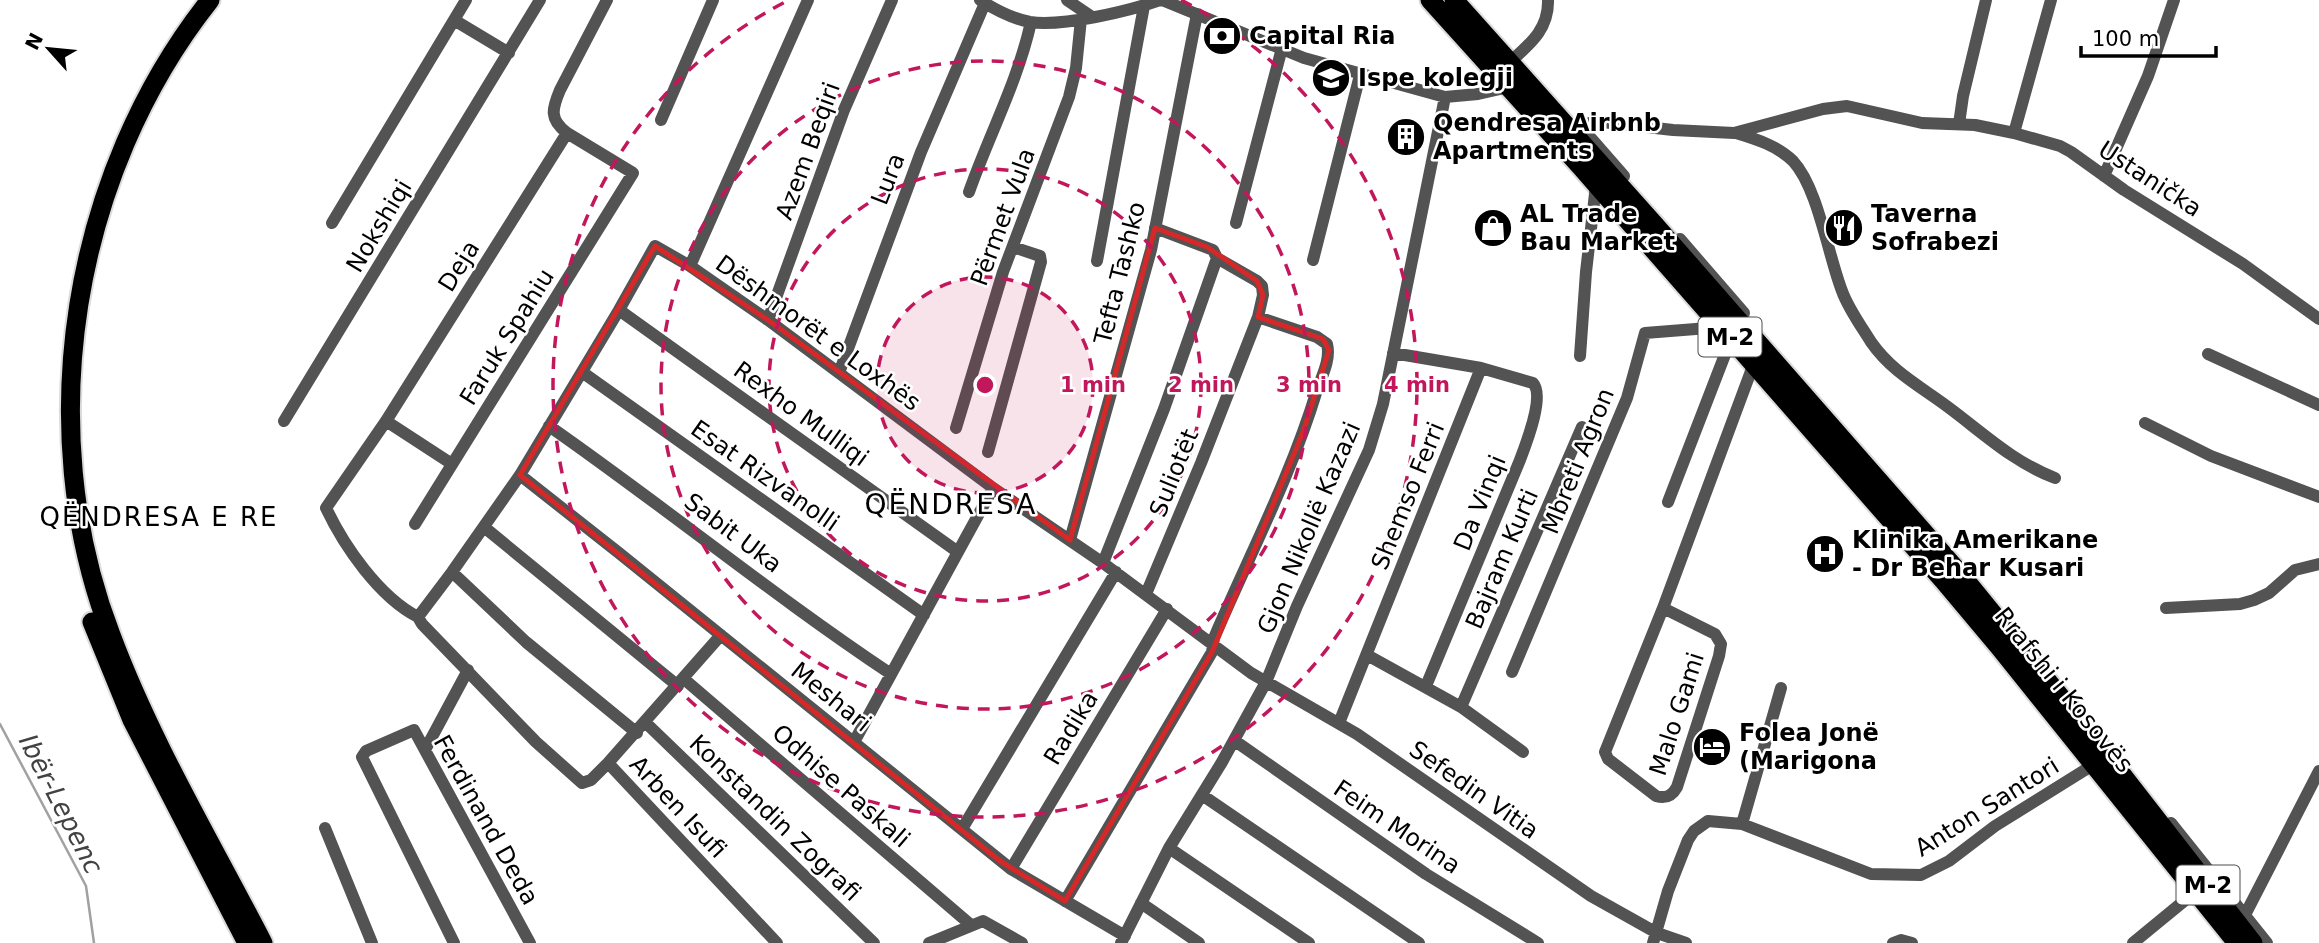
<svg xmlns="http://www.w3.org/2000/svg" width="2319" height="943" viewBox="0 0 2319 943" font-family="'DejaVu Sans',sans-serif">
<rect width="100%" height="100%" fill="#fff"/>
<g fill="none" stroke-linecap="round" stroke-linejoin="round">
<path stroke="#a1a1a1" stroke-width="2.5" d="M0,724L86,886L94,943"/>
<g stroke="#dbdbdb" stroke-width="23">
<path id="highway" d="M210,0C72,174 31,428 111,635C151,742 211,842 263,943
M1430,0L1580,166L1943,580L2000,648L2237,943
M1454,0L1655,225L1963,577L2085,727L2253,943
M92,622L132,720L247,943"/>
</g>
<path stroke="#535353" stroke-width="12" d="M980,0C994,9 1014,19 1030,22C1062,27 1129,11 1160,0
M1067,0L1092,17
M1162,0L1304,58L1445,97L1478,94L1509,87
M454,20L509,53
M1510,62C1530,44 1549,29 1548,0
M661,120L713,0
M1959,124L1963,96L1986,0
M1582,128L1624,176
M1577,132L1590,123L1602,122L1673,130L1734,133L1823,109L1847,106L1922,123L1975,125L2014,133L2060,146L2071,152L2124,190L2243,264L2319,319
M1736,133C1756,139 1778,146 1793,161C1818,188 1828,255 1842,291C1848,308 1861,326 1871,342C1892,372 1920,386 1948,407C1983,433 2013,462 2055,478
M2014,133L2051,0
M2104,176L2148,76L2174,0
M969,192C989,135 1018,81 1031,22
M332,223L466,0
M1236,223L1282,48
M1680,239L1744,313
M1313,260L1360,75
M1097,261L1144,6
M690,266L808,0
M619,310L958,552
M768,320L844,110L892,0
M1393,353L1481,368L1533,383C1545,396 1526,444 1520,460L1426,686
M2208,354L2319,405
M1580,356L1586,272L1596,185
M582,372L924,615
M839,373L921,152L985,3
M284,421L540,0
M386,421L452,464
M2145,423L2211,456L2319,497
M549,426C665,507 774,596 891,674
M956,428L1003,272L1069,97L1076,68L1081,19
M988,452L1041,262L1040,256L1013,247
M520,475L619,553L1011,869L1125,936
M1668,502L1731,339
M415,524L633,173L567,133C549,119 552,109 560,90L607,0
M484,527L678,686
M1070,540L1151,250L1197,14
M1103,563L1164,409L1217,258
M452,572L526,642L637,733
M1146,594L1201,463L1258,317L1263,295L1262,286L1257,281L1217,258L1213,250L1155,228
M1663,608L1715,634L1721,644L1719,656L1677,787C1672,796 1666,799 1656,796L1608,759L1605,752L1663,608L1754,363
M2166,608L2240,604L2254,600L2269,593L2295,570L2319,564
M418,617C379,597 344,546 326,508L386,421L567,133
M721,635L608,763L591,780L582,783L536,742L422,624L418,617L452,572L520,475L619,310L655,246L690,266L768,320L993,488L1103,563L1251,673L1357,734L1591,896L1657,933L1686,943
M1367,655L1461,707L1523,752
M1512,672L1627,398L1645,333L1721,327
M684,679L971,925
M1461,707L1582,427
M646,723L874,943
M1339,723L1481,368
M1235,741L1426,874L1538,943
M854,742L993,488
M425,750L468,670
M608,763L777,943
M1202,795L1419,943
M2171,823L2267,943
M1742,824L1781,688
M325,828L372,943
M962,829L1116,572
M1169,848L1309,943
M1011,869L1167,609
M1065,901L1212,652L1214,638C1249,556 1291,476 1317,390C1322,376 1331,359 1327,344L1317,337L1258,317
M1141,903L1199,943
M2246,913L2319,771
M454,943L362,757L366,751L414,730L530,943
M929,943L983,921L1022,943
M1121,943L1169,848L1222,762L1266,682L1297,606L1369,450L1383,404L1445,97
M1653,943L1668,891L1688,840L1694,831L1708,821L1742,824L1871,874L1921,875L1949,861L1995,826L2093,765
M1893,943L1901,940L1912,943
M2133,943L2195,892"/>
<use href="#highway" stroke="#000" stroke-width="19"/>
</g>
<path fill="none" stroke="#d62828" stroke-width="5" stroke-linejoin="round" d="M1155,228L1207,247L1257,281L1263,295L1258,317L1323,339L1329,350L1303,432L1212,652L1065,901L1000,861L520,475L655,246L768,320L1070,540Z"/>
<circle cx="985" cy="385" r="108" fill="#c2185b" fill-opacity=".12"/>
<g fill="none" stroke="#c2185b" stroke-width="3.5" stroke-dasharray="12 9">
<circle cx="985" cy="385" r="108"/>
<circle cx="985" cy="385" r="216"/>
<circle cx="985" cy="385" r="324"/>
<path d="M1181 0A432 432 0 1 1 789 0"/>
</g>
<defs>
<g id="bank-disc" transform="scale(2.0125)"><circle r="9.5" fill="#000" stroke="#fff"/><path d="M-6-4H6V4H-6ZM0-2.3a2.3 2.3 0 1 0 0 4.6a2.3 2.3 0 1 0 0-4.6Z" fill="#fff"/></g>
<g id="university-disc" transform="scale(2.0125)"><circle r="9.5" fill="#000" stroke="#fff"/><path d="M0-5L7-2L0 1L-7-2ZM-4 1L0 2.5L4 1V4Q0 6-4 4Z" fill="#fff"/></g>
<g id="building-disc" transform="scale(2.0125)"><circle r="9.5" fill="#000" stroke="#fff"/><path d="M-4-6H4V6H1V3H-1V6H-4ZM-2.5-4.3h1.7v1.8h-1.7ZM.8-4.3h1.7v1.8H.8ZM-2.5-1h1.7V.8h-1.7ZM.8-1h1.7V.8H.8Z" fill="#fff"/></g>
<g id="shop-disc" transform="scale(2.0125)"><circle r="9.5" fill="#000" stroke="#fff"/><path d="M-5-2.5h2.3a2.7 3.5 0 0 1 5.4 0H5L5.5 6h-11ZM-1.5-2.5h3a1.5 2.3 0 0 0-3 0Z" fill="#fff"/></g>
<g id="restaurant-disc" transform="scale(2.0125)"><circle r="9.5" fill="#000" stroke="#fff"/><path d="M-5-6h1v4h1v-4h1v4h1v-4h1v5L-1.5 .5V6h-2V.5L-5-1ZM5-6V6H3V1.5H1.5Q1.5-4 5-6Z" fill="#fff"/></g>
<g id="hospital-disc" transform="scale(2.0125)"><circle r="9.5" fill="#000" stroke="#fff"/><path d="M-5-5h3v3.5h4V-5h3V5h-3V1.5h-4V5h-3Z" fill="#fff"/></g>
<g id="hotel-disc" transform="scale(2.0125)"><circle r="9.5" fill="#000" stroke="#fff"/><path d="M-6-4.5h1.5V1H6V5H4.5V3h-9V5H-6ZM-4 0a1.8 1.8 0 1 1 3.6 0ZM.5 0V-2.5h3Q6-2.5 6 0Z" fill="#fff"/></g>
</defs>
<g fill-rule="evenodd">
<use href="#bank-disc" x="1222" y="36"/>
<use href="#university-disc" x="1331" y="78"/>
<use href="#building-disc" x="1406" y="137"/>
<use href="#shop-disc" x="1493" y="228"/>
<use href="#restaurant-disc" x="1844" y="228"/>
<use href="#hospital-disc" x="1825" y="554"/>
<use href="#hotel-disc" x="1712" y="747"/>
</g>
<g text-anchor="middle" stroke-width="5" stroke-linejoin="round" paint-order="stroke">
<g fill="#fff" stroke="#4c4c4c" stroke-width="2">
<rect x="1698.5" y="317.5" width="63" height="39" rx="5"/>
<rect x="2176.5" y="865.5" width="63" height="39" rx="5"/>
</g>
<g font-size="23" font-weight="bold" fill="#000">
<text x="1730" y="345">M-2</text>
<text x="2208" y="893">M-2</text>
</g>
<g font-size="24" font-weight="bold" fill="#000" stroke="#fff" text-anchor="start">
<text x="1249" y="44">Capital Ria</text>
<text x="1358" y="86">Ispe kolegji</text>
<text x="1433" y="131">Qendresa Airbnb<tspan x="1433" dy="28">Apartments</tspan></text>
<text x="1520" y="222">AL Trade<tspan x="1520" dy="28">Bau Market</tspan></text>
<text x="1871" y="222">Taverna<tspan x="1871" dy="28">Sofrabezi</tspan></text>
<text x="1852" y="548">Klinika Amerikane<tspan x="1852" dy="28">- Dr Behar Kusari</tspan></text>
<text x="1739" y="741">Folea Jonë<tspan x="1739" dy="28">(Marigona</tspan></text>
</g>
<g font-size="24" fill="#000" stroke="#fff">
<text transform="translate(808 151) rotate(-70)" y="8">Azem Beqiri</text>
<text transform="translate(888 179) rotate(-69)" y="8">Lura</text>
<text transform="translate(2150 179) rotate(33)" y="8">Ustanička</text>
<text transform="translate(1003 217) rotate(-70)" y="8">Përmet Vula</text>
<text transform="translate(379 226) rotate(-59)" y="8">Nokshiqi</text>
<text transform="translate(459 266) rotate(-58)" y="8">Deja</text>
<text transform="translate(1120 273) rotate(-76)" y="8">Tefta Tashko</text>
<text transform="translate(818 333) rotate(36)" y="8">Dëshmorët e Loxhës</text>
<text transform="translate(507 337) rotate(-58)" y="8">Faruk Spahiu</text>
<text transform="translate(801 414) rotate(36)" y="8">Rexho Mulliqi</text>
<text transform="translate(1578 461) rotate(-68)" y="8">Mbreti Agron</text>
<text transform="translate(1174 473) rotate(-68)" y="8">Suliotët</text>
<text transform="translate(765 476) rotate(35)" y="8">Esat Rizvanolli</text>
<text transform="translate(1408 496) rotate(-68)" y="8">Shemso Ferri</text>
<text transform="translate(1480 503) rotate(-68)" y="8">Da Vinqi</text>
<text transform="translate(1309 528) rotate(-67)" y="8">Gjon Nikollë Kazazi</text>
<text transform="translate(733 533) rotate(37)" y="8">Sabit Uka</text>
<text transform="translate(1502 559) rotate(-67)" y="8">Bajram Kurti</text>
<text transform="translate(2064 690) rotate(51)" y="8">Rrafshi i Kosovës</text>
<text transform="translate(831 697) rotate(39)" y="8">Meshari</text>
<text transform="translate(1677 714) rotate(-72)" y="8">Malo Gami</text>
<text transform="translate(1071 728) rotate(-59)" y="8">Radika</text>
<text transform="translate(841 786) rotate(41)" y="8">Odhise Paskali</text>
<text transform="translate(1474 790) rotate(35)" y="8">Sefedin Vitia</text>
<text transform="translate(678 807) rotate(47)" y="8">Arben Isufi</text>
<text transform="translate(1987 807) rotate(-32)" y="8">Anton Santori</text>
<text transform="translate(775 818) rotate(44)" y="8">Konstandin Zografi</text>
<text transform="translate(486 820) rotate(61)" y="8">Ferdinand Deda</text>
<text transform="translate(1397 827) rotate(34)" y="8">Feim Morina</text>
</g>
<g font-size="26" letter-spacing="2" fill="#000" stroke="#fff">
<text x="159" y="526">QËNDRESA E RE</text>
</g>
<g font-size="26" font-style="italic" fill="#424242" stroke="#fff">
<text transform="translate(61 804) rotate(63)" y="9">Ibër-Lepenc</text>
</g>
<g font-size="28" letter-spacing="2" fill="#000" stroke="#fff">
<text x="951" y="514">QËNDRESA</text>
</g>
</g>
<circle cx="985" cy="385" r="10" fill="#c2185b" stroke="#fff" stroke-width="3.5"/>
<g font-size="21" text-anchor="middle" font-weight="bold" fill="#c2185b" stroke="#fff" stroke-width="5" stroke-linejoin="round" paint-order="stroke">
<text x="1093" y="392">1 min</text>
<text x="1201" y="392">2 min</text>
<text x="1309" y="392">3 min</text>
<text x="1417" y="392">4 min</text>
</g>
<g transform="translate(49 49) rotate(297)" stroke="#ffffff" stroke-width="5" paint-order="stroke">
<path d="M0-5L12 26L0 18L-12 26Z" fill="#000000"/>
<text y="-10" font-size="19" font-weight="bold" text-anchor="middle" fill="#000000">N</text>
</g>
<path d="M2081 46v10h135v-10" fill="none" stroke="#000000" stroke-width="3.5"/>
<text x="2092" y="46" font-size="21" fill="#000000" stroke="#ffffff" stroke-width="5" paint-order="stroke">100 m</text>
</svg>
